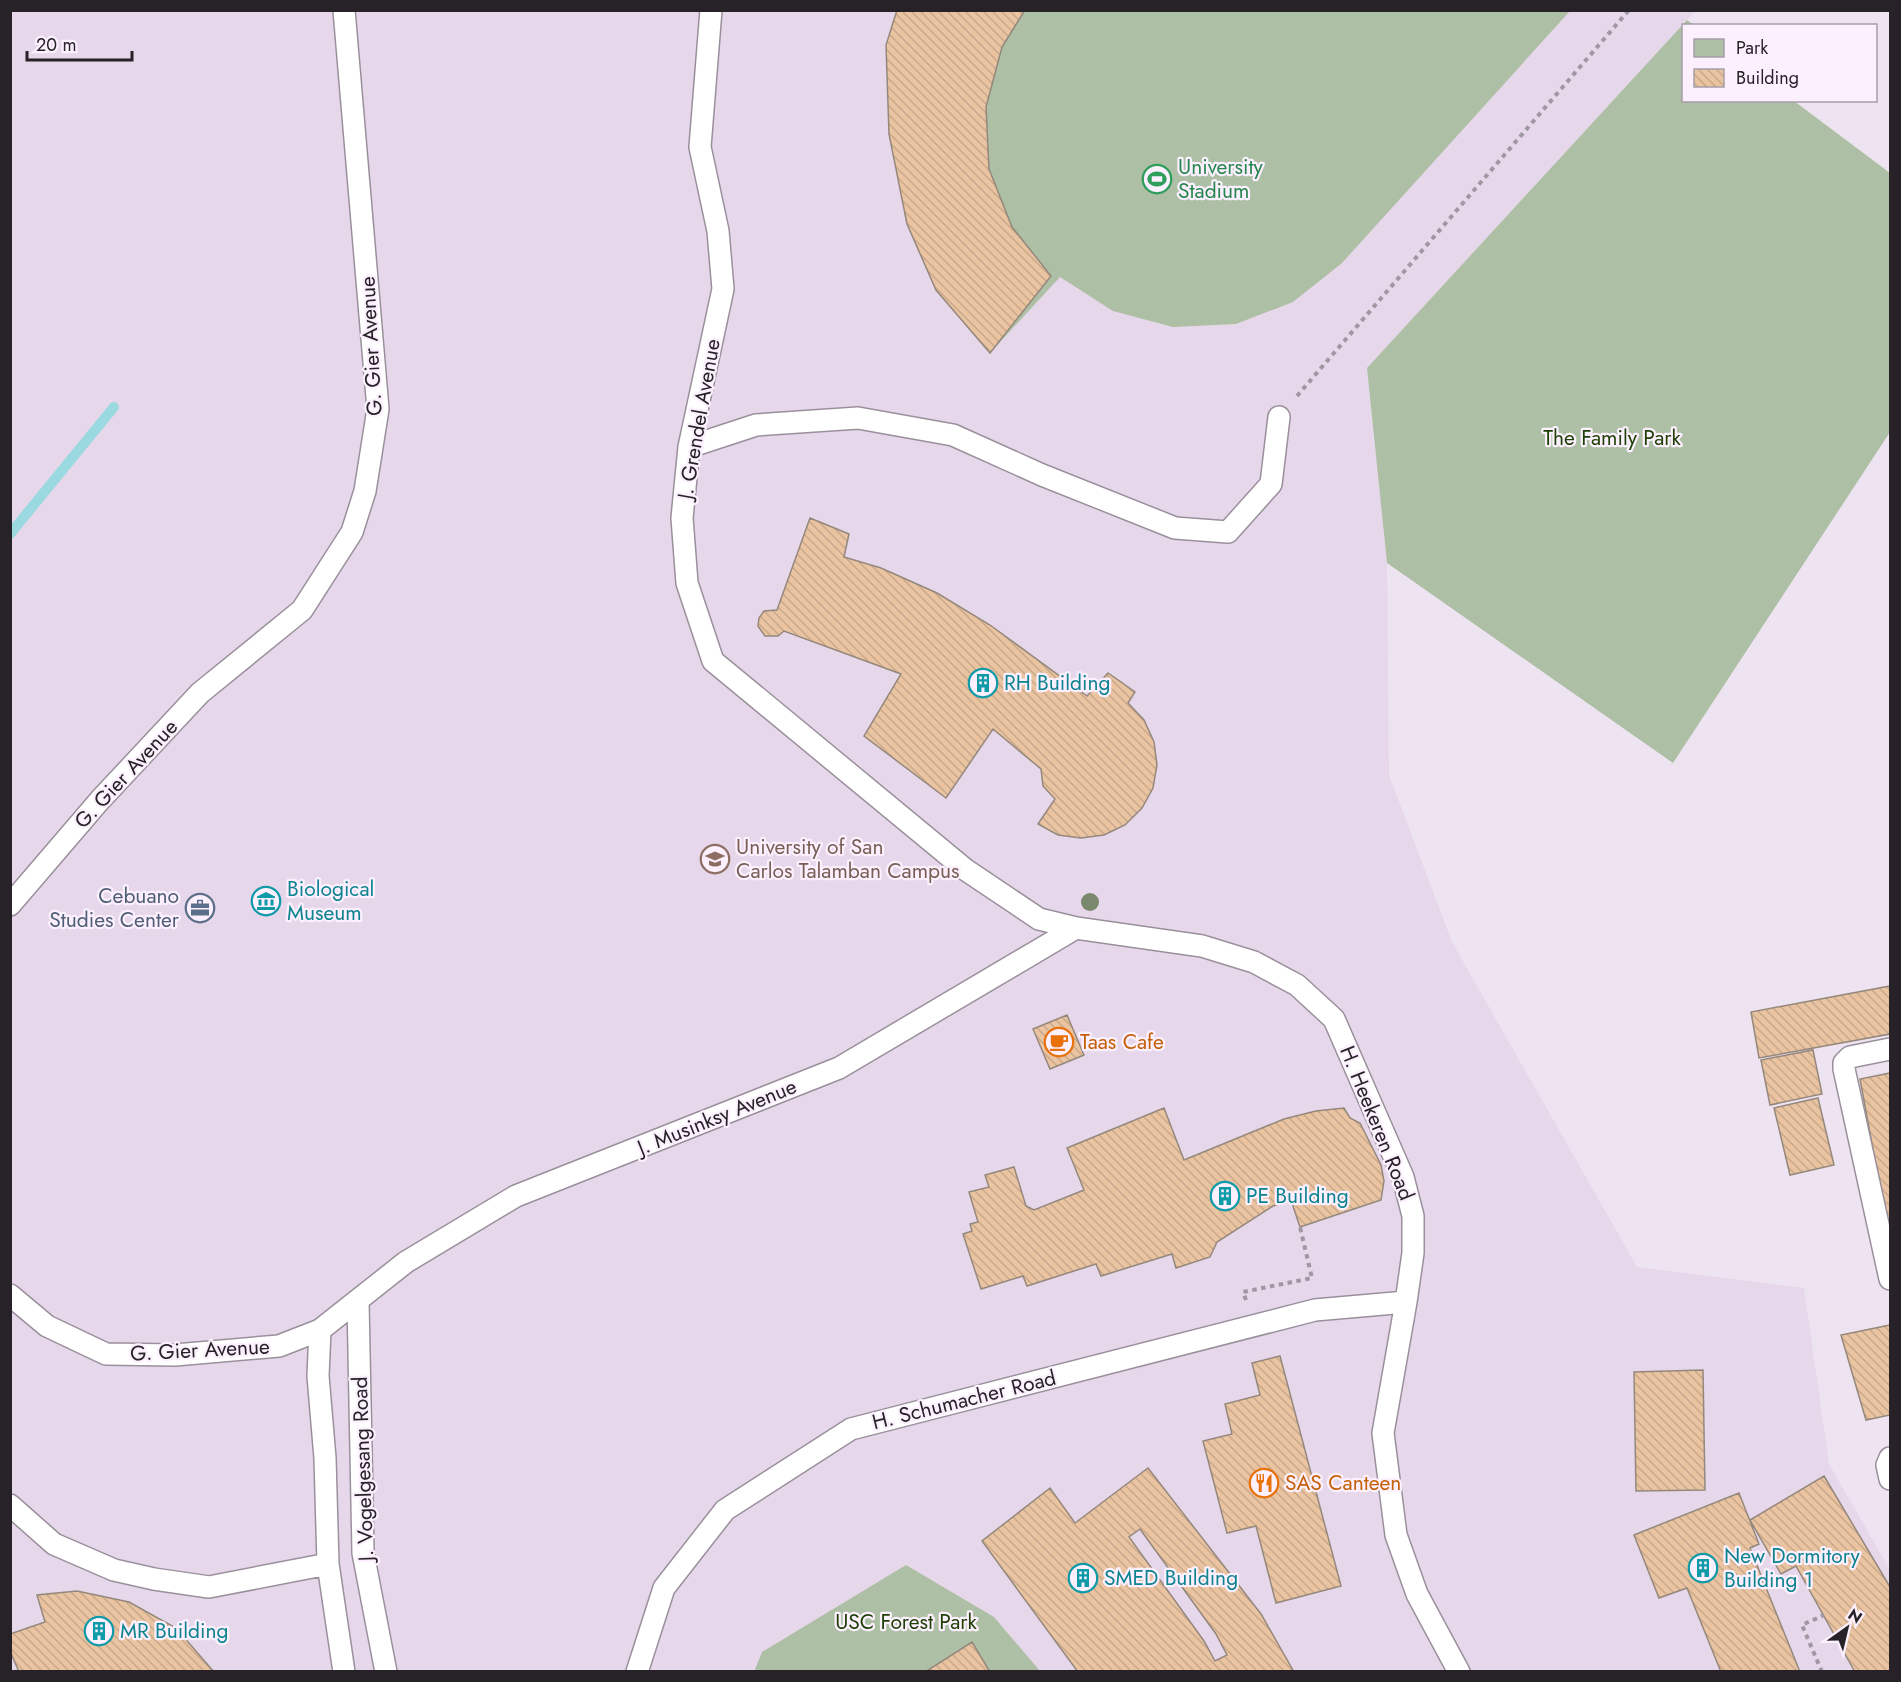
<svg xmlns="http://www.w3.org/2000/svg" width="1901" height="1682" viewBox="0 0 1901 1682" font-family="Jost,sans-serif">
<defs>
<pattern id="building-back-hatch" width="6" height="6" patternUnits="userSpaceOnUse" patternTransform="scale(1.5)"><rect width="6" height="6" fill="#eac4a1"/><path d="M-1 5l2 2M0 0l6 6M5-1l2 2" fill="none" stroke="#c9a88b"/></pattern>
</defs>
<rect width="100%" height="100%" fill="#eee3f0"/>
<path fill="#e7d7ea" d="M11,11H1695L1367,368L1387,563L1389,775L1452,942L1637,1267L1804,1288L1829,1464L1890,1570V1671L11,1672Z"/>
<path fill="#adbfa4" d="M897,11H1570L1342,263L1293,302L1236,324L1173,327L1113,311L1060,277L990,353L936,290L907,224L889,134L886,45Z
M1687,20L1694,25L1684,26V100L1794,101L1890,173V432L1673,763L1387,563L1367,368Z
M906,1565L994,1617L1040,1671L754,1672L762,1652Z"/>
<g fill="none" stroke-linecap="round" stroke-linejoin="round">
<path stroke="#9bd9e1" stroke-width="10" d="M10,534L114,407"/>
</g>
<path fill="url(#building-back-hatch)" stroke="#94887d" stroke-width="1.5" fill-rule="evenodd" d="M897,10H1025L1002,47L986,107L989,169L1012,227L1051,276L990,353L936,290L907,224L889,134L886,45Z
M810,518L849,534L844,557L881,568L937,593L990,625L1087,696L1108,673L1135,692L1128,703L1144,720L1154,742L1157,765L1153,788L1142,808L1125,825L1104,835L1081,838L1058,835L1038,824L1055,799L1043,786L1041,769L993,729L946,798L864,736L901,674L784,631L778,636H765L758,626L759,618L764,611L777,610Z
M1890,986V1034L1759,1058L1751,1012Z
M1067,1015L1084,1055L1050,1069L1033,1029Z
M1813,1050L1822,1094L1770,1105L1761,1060Z
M1890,1073V1242L1860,1079Z
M1818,1098L1834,1165L1790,1175L1774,1108Z
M1164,1108L1184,1160L1284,1119L1316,1111L1344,1108L1350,1118L1360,1123L1381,1165L1384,1181L1381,1200L1300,1227L1291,1200L1273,1206L1217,1242L1210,1257L1176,1268L1172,1254L1101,1276L1096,1264L1027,1286L1023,1276L981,1289L963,1234L972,1231L970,1224L978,1222L969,1192L989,1187L985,1175L1014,1167L1026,1206L1034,1210L1084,1190L1067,1148Z
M1890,1325V1415L1866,1420L1841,1335Z
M1280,1356L1341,1586L1276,1603L1256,1526L1227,1533L1203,1441L1232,1434L1225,1404L1260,1395L1252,1363Z
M1703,1370L1705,1490L1636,1491L1634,1372Z
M1148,1468L1261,1614L1294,1672H1078L982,1541L1050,1488L1075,1523ZM1140,1529L1216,1634L1227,1655L1215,1661L1204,1641L1129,1537Z
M1824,1476L1890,1587V1672H1855L1796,1566L1781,1574L1750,1520Z
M1739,1493L1759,1544L1750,1548L1800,1672H1721L1687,1588L1659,1598L1634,1535Z
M77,1591L129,1602L176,1628L214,1672H19L10,1651V1634L45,1622L37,1595Z
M972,1642L990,1672H925Z"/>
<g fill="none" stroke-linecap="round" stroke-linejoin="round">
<g stroke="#9a909c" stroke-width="24">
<path id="service" d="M711,10L700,147L718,231L723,289L689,447L682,518L687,583L713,661L966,870L1039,919L1076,928L1202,946L1254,962L1297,985L1334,1019L1403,1177L1413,1216V1253L1406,1302L1383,1433L1396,1535L1417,1594L1459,1672
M689,447L756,425L858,418L953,435L1042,475L1175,528L1228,532L1271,484L1279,417
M10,905L100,800L200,693L302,610L352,532L365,491L378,409L344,10
M1890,1049L1850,1057L1844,1063V1069L1890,1279
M10,1295L47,1326L106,1354L175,1355L279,1346L320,1330L406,1262L516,1196L839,1068L1076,928
M358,1301L363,1553L386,1672
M320,1330L318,1376L325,1458L328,1564L344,1672
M1890,1458L1887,1465L1890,1479
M10,1505L54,1544L114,1570L154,1579L209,1587L328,1564
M637,1672L664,1588L725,1510L851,1429L1315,1310L1406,1302"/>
</g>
<path stroke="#9f97a1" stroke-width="4" stroke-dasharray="4.5 4.5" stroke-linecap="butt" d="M1297,396L1629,10
M1246,1300L1243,1292L1312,1278L1300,1227
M1822,1672L1802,1625L1824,1615"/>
<use href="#service" stroke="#fff" stroke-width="21"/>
</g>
<circle fill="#7a886d" cx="1090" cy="902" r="9"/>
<defs>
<g id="stadium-ring" transform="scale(1.5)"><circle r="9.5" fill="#fcf0fe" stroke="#2e9e5b" stroke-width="1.5"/><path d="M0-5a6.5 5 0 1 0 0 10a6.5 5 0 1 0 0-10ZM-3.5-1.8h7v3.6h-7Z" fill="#2e9e5b"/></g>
<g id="building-ring" transform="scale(1.5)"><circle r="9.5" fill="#fcf0fe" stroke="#0f9aa8" stroke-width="1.5"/><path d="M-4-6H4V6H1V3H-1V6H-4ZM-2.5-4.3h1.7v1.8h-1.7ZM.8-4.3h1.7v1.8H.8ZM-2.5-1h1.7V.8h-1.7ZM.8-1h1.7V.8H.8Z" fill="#0f9aa8"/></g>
<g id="university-ring" transform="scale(1.5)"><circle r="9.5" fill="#fcf0fe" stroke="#8d6e63" stroke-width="1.5"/><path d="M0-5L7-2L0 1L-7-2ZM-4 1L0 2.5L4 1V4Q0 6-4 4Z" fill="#8d6e63"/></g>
<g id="museum-ring" transform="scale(1.5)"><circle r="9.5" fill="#fcf0fe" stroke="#0f9aa8" stroke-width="1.5"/><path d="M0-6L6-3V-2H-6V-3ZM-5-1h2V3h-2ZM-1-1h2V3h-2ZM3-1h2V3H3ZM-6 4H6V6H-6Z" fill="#0f9aa8"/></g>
<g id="office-ring" transform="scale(1.5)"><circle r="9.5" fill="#fcf0fe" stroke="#5c6f8a" stroke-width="1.5"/><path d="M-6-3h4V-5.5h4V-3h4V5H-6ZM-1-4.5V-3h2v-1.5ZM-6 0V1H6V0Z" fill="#5c6f8a"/></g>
<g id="cafe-ring" transform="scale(1.5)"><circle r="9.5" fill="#fcf0fe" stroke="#e8710a" stroke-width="1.5"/><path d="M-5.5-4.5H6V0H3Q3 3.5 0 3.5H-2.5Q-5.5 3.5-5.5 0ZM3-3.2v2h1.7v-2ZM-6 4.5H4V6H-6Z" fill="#e8710a"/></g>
<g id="restaurant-ring" transform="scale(1.5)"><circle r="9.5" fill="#fcf0fe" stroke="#e8710a" stroke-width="1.5"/><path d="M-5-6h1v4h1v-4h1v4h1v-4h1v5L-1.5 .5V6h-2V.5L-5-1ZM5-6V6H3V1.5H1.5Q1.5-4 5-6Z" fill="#e8710a"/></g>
</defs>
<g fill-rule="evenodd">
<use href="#stadium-ring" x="1157" y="179"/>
<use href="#building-ring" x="983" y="683"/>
<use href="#university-ring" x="715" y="859"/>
<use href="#museum-ring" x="266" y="901"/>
<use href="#office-ring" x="200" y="908"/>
<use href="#cafe-ring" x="1059" y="1042"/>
<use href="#building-ring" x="1225" y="1196"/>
<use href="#restaurant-ring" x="1264" y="1483"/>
<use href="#building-ring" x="1703" y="1568"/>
<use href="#building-ring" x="1083" y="1578"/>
<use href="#building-ring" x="99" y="1631"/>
</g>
<g text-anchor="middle" stroke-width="4.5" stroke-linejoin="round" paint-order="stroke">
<g font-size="21" fill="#27864d" stroke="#fcf0fe" text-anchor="start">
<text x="1178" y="174">University<tspan x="1178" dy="24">Stadium</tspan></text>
</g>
<g font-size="21" fill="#262227" stroke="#fcf0fe">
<text transform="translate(371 346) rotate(-93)" y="7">G. Gier Avenue</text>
<text transform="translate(699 419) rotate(-80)" y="7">J. Grendel Avenue</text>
<text transform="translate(126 774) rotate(-47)" y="7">G. Gier Avenue</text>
<text transform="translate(717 1117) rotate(-22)" y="7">J. Musinksy Avenue</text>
<text transform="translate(1377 1123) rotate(68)" y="7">H. Heekeren Road</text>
<text transform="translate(200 1350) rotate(-3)" y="7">G. Gier Avenue</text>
<text transform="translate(964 1400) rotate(-14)" y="7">H. Schumacher Road</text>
<text transform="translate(363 1469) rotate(-92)" y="7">J. Vogelgesang Road</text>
</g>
<g font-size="21" fill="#1b3e02" stroke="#fcf0fe">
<text x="1612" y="445">The Family Park</text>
<text x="906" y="1629">USC Forest Park</text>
</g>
<g font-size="21" fill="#0d838f" stroke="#fcf0fe" text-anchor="start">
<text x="1004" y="690">RH Building</text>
<text x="287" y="896">Biological<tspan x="287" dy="24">Museum</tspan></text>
<text x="1246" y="1203">PE Building</text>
<text x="1724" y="1563">New Dormitory<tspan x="1724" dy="24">Building 1</tspan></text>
<text x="1104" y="1585">SMED Building</text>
<text x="120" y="1638">MR Building</text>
</g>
<g font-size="21" fill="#785e54" stroke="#fcf0fe" text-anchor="start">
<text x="736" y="854">University of San<tspan x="736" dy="24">Carlos Talamban Campus</tspan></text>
</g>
<g font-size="21" fill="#4e5e75" stroke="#fcf0fe" text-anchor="end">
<text x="179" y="903">Cebuano<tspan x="179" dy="24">Studies Center</tspan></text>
</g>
<g font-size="21" fill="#c56008" stroke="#fcf0fe" text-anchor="start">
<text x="1080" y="1049">Taas Cafe</text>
<text x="1285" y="1490">SAS Canteen</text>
</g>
</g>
<rect width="1901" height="1682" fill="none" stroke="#262227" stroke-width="24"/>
<rect x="1682" y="24" width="195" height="78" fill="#fcf0fe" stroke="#a69ea8" stroke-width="1.5"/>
<rect x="1694" y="39" width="30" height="18" fill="#adbfa4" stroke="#a69ea8" stroke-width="1.5"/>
<text x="1736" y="54" font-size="18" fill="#262227">Park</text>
<rect x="1694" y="69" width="30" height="18" fill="url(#building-back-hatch)" stroke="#a69ea8" stroke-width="1.5"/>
<text x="1736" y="84" font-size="18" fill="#262227">Building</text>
<g transform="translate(1847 1628) rotate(34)" stroke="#fcf0fe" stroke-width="4.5" paint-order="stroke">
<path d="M0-4.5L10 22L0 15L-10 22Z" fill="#262227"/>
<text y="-9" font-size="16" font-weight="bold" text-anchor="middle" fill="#262227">N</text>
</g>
<path d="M27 51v9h105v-9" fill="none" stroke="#262227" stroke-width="3"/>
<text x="36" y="51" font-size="18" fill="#262227" stroke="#fcf0fe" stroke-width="4.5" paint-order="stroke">20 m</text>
</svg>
